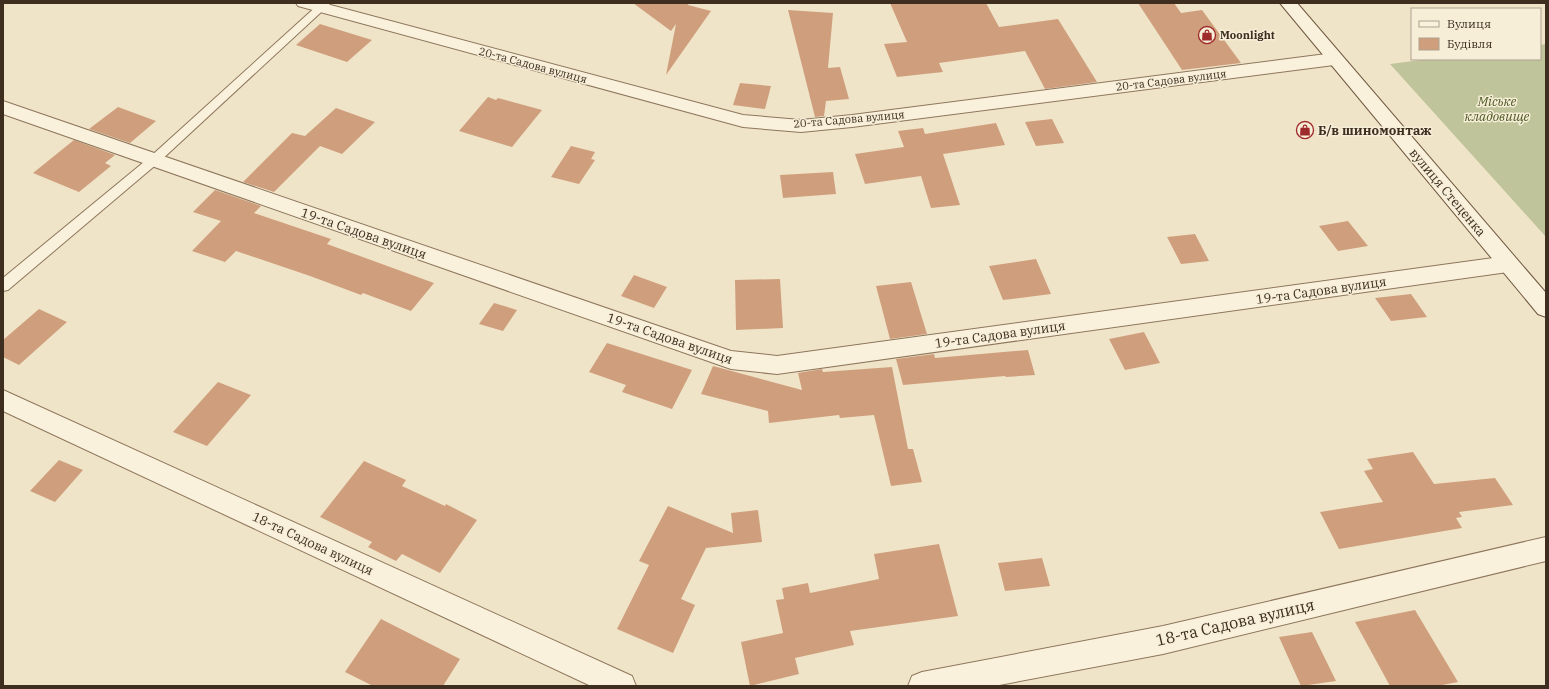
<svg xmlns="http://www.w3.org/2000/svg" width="1549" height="689" viewBox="0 0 1549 689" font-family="'IBM Plex Serif',serif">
<rect width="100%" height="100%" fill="#f0e4c8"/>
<path fill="#bfc49a" d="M1546,44V237L1390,64L1429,59H1540V45Z"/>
<path fill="#cf9f7d" d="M633,3H689L688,5L711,11L666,75L676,24L671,31Z
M890,3H986L999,27L1058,19L1097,82L1045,89L1025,51L939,63L943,72L897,77L884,44L907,42Z
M1138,3H1174L1181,13L1202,10L1241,63L1182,70Z
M788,10L833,13L828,68L840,67L849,99L826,101L824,116L815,117Z
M320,24L372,40L347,62L296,45Z
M740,83L771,86L765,109L733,105Z
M488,97L496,100L498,98L542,110L512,147L459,131Z
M118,107L156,121L130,143L89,129Z
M336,108L375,122L342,154L320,146L274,192L243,182L292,133L305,136Z
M1052,119L1064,143L1036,146L1025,122Z
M996,123L1005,145L943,154L960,205L931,208L921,176L865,184L855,154L904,147L898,131L923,128L925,134Z
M74,140L115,155L105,163L111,166L79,192L33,173Z
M571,146L595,152L591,159L595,160L579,184L551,177Z
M833,172L836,194L783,198L780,175Z
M215,190L261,206L254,213L331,239L327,244L434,283L411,311L363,293L361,295L310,276L236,251L225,262L192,251L221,221L193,212Z
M1348,221L1368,246L1338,251L1319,226Z
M1195,234L1209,261L1181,264L1167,237Z
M1036,259L1051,294L1003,300L989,266Z
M634,275L667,287L654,308L621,296Z
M780,279L783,328L736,330L735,280Z
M911,282L927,334L890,339L876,286Z
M1411,294L1427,317L1391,321L1375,298Z
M494,303L517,310L503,331L479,324Z
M39,309L67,322L19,365L3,357V340Z
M1144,332L1160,363L1125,370L1109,339Z
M607,343L692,370L672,409L622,392L626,385L589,372Z
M1028,350L1035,375L1006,377L1005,376L903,385L896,359L934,354L935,358Z
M713,366L802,390L798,373L822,369L823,372L892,367L908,449H913L922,482L891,486L874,415L840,418L839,415L769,423L768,411L701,394Z
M218,382L251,395L207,446L173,432Z
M1413,452L1434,484L1495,478L1513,505L1459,512L1462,517L1456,518L1462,528L1339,549L1320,512L1383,502L1364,471L1373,469L1367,459Z
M59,460L83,470L55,502L30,491Z
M364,461L406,480L402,486L445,506L446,504L477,520L440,573L402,554L396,561L368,547L372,542L320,517Z
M668,506L733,533L731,513L758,510L762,542L706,548L681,599L695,605L673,653L617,629L649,565L639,561Z
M939,544L958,616L850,631L854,645L795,658L799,674L750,686L741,642L783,633L776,600L784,599L782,588L808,583L810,593L879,579L874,554Z
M1042,558L1050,586L1005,591L998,563Z
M1415,610L1458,682L1437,686H1390L1355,622Z
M381,619L460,659L443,686H373L345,672Z
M1312,632L1336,681L1301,686L1279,637Z"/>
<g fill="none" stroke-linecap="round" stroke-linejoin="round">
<g stroke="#8d765c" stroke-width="2">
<path id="lane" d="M320,3H331L158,163L8,290L3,291V278L150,157Z"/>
</g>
<g stroke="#8d765c" stroke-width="2">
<path id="street" d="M296,3H323L743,115L801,120L852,115L1334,53L1340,55L1343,59L1340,63L1334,65L852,127L801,132L743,127L298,6Z
M3,101L731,351L777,356L1508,256L1515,258L1518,264L1515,270L1508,272L777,374L731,369L3,114Z
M3,390L632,676L636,686H591L3,411Z
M1546,537V561L1163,654L994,686H908L912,676L922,672L1163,626Z"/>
</g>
<g stroke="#6f573f" stroke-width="2">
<path id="secondary" d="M1280,3H1297L1546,293V317L1538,314Z"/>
</g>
<use href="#lane" fill="#faf1dc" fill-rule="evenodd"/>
<use href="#street" fill="#faf1dc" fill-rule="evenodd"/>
<use href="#secondary" fill="#faf1dc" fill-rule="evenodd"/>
</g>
<defs>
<g id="shop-ring" transform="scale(0.9)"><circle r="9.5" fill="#f7eed8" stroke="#9e2a2b" stroke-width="1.5"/><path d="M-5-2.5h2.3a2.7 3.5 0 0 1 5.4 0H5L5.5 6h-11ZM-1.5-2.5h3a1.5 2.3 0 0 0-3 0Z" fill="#9e2a2b"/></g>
</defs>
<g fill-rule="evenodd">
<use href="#shop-ring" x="1207" y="35"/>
<use href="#shop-ring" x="1305" y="130"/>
</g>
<g text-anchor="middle" stroke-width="3" stroke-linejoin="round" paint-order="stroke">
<g font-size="11" font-weight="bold" fill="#3d2e20" stroke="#f7eed8" text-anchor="start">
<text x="1220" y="39">Moonlight</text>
</g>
<g font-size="11" fill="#3d2e20" stroke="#f7eed8">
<text transform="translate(533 65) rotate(15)" y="4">20-та Садова вулиця</text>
<text transform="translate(1171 80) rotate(-7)" y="4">20-та Садова вулиця</text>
<text transform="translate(849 119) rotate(-5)" y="4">20-та Садова вулиця</text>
</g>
<g font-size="13" font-style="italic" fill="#4d5a26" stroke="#f7eed8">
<text x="1497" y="106">Міське<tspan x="1497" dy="15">кладовище</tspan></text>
</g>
<g font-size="13" font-weight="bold" fill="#3d2e20" stroke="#f7eed8" text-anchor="start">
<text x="1318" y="135">Б/в шиномонтаж</text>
</g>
<g font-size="13" fill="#3d2e20" stroke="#f7eed8">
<text transform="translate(1448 192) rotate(50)" y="5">вулиця Стеценка</text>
<text transform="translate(364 233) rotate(19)" y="5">19-та Садова вулиця</text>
<text transform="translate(1321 290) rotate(-8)" y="5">19-та Садова вулиця</text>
<text transform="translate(1000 334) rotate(-8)" y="5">19-та Садова вулиця</text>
<text transform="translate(670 338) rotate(19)" y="5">19-та Садова вулиця</text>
<text transform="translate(313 543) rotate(25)" y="5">18-та Садова вулиця</text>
</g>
<g font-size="16" fill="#3d2e20" stroke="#f7eed8">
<text transform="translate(1235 622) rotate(-13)" y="6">18-та Садова вулиця</text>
</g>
</g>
<rect width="1549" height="689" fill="none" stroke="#3d2e20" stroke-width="8"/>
<rect x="1411" y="8" width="130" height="52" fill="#f7eed8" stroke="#ada18e"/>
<rect x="1419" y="21" width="20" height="6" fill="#faf1dc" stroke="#ada18e"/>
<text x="1447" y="28" font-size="12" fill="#3d2e20">Вулиця</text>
<rect x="1419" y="38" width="20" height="12" fill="#cf9f7d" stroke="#ada18e"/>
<text x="1447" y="48" font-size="12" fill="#3d2e20">Будівля</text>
</svg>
